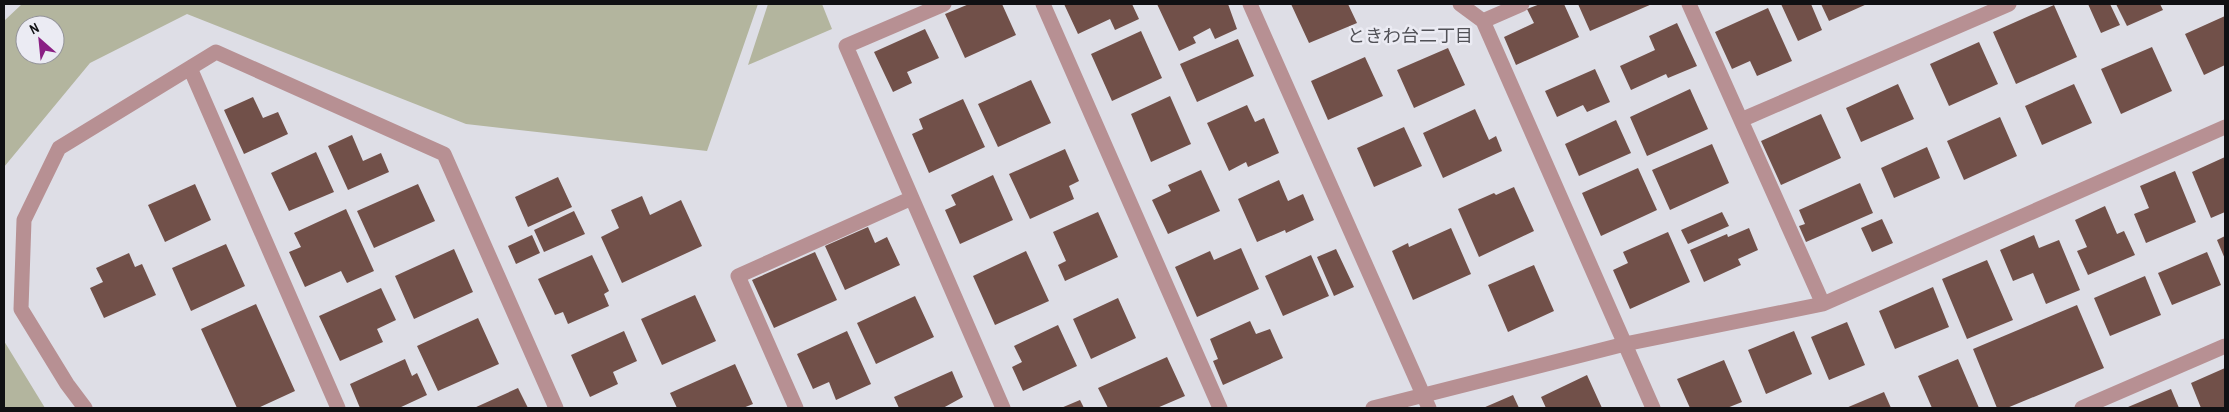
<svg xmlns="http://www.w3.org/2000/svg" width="2229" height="412" viewBox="0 0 2229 412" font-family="'Archivo Narrow','Noto Sans JP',sans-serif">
<rect width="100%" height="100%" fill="#dedee6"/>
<path fill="#b3b59e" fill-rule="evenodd" d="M22,4H758L707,151L466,124L187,14L90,63L4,167V21ZM25,25H55V55H25Z
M768,4H822L832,29L748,65Z
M4,341L45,408H4Z"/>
<path fill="#715049" d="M969,4H1002L1016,35L965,58L945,14Z
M1064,4H1132L1139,19L1115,30L1110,19L1078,34Z
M1157,4H1228L1237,29L1215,39L1210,28L1193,37L1196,43L1179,51Z
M1291,4H1348L1357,23L1309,43Z
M1540,4H1564L1579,37L1516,65L1504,37L1534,23L1527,9Z
M1578,4H1652L1590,31Z
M1781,4H1811L1822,30L1798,41Z
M1821,4H1867L1829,21Z
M2088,4H2110L2120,25L2101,33Z
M2116,4H2160L2163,10L2127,26Z
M2054,5L2077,57L2016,84L1993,32Z
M1768,8L1792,61L1757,76L1750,61L1732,69L1715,32Z
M2225,16V65L2204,75L2185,34Z
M1677,23L1697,66L1668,78L1666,74L1631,90L1620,66L1655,50L1649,36Z
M925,29L939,58L907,72L912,83L893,92L874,52Z
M1141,31L1162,78L1112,101L1091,54Z
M1238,39L1254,76L1197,102L1180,64Z
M1979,42L1998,84L1949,106L1930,64Z
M2152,47L2172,91L2121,114L2101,69Z
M1448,48L1465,85L1414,108L1397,70Z
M1365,57L1383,96L1328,120L1311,81Z
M1595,69L1610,102L1587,112L1583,105L1557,117L1545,91Z
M1031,80L1051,123L998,147L978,104Z
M1898,84L1914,119L1861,142L1846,108Z
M2074,84L2092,123L2042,145L2025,106Z
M1690,89L1708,129L1647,156L1630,117Z
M1170,96L1191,144L1151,162L1131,114Z
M253,97L263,118L278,112L288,134L244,154L224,110Z
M963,99L985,147L929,173L912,134L923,129L919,119Z
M1247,105L1255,122L1264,118L1279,153L1248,167L1246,162L1229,171L1207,123Z
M1475,109L1489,140L1496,136L1502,151L1443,178L1423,133Z
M1821,114L1841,158L1781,185L1761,141Z
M2000,117L2017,156L1964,180L1947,141Z
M1616,120L1631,153L1579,176L1565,144Z
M1404,127L1422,166L1374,187L1357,148Z
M352,135L363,161L381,153L389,172L348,190L328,146Z
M1712,144L1729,183L1670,210L1652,170Z
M1927,147L1940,178L1894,198L1881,168Z
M1065,149L1079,181L1069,186L1074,199L1030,219L1009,174Z
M316,152L334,192L289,211L271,173Z
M2225,157V212L2211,218L2192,172Z
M1638,168L1657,210L1601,236L1582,193Z
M1201,170L1220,211L1168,234L1152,200L1171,191L1168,185Z
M2175,171L2196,222L2146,243L2134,214L2149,208L2140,186Z
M993,175L1013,220L960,244L945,210L956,205L951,195Z
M558,177L572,207L528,227L515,197Z
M1279,180L1288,201L1303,194L1314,220L1286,233L1285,230L1257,242L1238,199Z
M1860,183L1873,213L1806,242L1799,226L1805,224L1799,210Z
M195,184L211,220L165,242L148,205Z
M418,184L435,221L374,248L357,211Z
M1514,187L1534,231L1479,257L1458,209L1494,193L1496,195Z
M642,196L650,215L681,200L702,246L622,283L601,237L619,228L611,210Z
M2105,206L2117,234L2124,231L2135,255L2088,275L2077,251L2087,247L2075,220Z
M346,209L374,271L347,283L341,271L305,287L289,252L301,247L294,233Z
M574,211L585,234L544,252L534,230Z
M1098,212L1118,257L1065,281L1058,265L1066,261L1053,232Z
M1722,212L1729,226L1688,244L1681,230Z
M1882,219L1893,243L1872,252L1861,228Z
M868,227L875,243L887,237L900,265L845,290L825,246Z
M1451,228L1471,274L1413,300L1392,251L1408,243L1409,247Z
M1749,228L1758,250L1738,259L1741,265L1704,282L1690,250L1727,234L1728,237Z
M1668,232L1690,282L1630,309L1613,270L1628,263L1623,252Z
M532,235L540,253L516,264L508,246Z
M2034,235L2039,248L2059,240L2080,290L2046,304L2033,273L2013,281L2000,250Z
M2225,236V259L2217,240Z
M226,244L245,286L191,311L172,268Z
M1241,248L1259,289L1197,317L1175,267L1210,251L1214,260Z
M454,249L473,292L414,319L395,276Z
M1336,249L1354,287L1334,296L1317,257Z
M1026,251L1049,301L995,325L973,276Z
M815,252L837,300L774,328L752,280Z
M2207,252L2221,285L2172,305L2158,273Z
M129,253L135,267L142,264L156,295L104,318L90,288L103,282L96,268Z
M592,255L609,291L604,294L609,306L568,324L563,312L555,315L538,279Z
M1311,255L1329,296L1283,316L1265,276Z
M1987,260L2013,320L1967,339L1942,279Z
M1534,265L1554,311L1508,332L1488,285Z
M2145,276L2161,315L2110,336L2094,298Z
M1933,287L1949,327L1895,349L1879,311Z
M381,288L396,320L377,329L383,342L340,361L319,316Z
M695,295L716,341L662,365L641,319Z
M915,296L934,337L876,364L857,323Z
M1118,298L1136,338L1091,359L1073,319Z
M256,304L295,391L258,408H237L201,329Z
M2077,305L2104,368L2007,408H1997L1973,349Z
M478,318L499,364L438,391L417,346Z
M1250,321L1256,334L1270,329L1283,358L1223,385L1213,361L1218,359L1210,339Z
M1847,322L1865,365L1829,380L1811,337Z
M1058,325L1077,366L1023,391L1012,367L1022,362L1014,346Z
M624,331L637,361L613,372L618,384L590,397L571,355Z
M847,331L871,384L836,400L829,382L813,389L797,354Z
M1794,331L1812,374L1766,394L1748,350Z
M1167,357L1185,396L1157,408H1108L1098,388Z
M405,359L412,376L417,373L427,395L399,408H360L350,384Z
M1958,359L1979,408H1932L1918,376Z
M1724,360L1742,402L1727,408H1690L1677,379Z
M735,364L753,404L743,408H677L670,393Z
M2225,368V408H2201L2191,383Z
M952,371L963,397L943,408H899L894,397Z
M1587,375L1602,408H1546L1541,397Z
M518,388L528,408H474Z
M2171,389L2179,408H2129L2128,407Z
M1884,392L1891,408H1846Z
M1513,395L1519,408H1483Z
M1080,400L1084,408H1061Z"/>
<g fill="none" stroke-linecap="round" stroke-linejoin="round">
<path stroke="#b79093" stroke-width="15" d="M944,4L846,46L1003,408
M1043,4L1220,408
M1250,4L1429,408
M1460,4L1483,21L1522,4
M1689,4L1823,304
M1483,21L1653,408
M190,68L338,408
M1741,120L2009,4
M85,408L67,384L21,309L24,220L59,148L216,52L444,154L556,408
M796,408L738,276L912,198
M1373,408L1625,344L1823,304L2225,127
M2082,408L2225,346"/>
</g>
<g text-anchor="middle" stroke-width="5" stroke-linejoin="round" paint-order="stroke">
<g font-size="18" fill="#515157" stroke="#ebebf3">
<text x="1410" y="42">ときわ台二丁目</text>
</g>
</g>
<rect width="2229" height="412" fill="none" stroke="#101013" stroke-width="10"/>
<g transform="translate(40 40) rotate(333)"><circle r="24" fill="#ebebf3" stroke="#939399"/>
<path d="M0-4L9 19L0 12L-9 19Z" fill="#8a1f84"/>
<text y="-8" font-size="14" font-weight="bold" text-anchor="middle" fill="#101013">N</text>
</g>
</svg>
